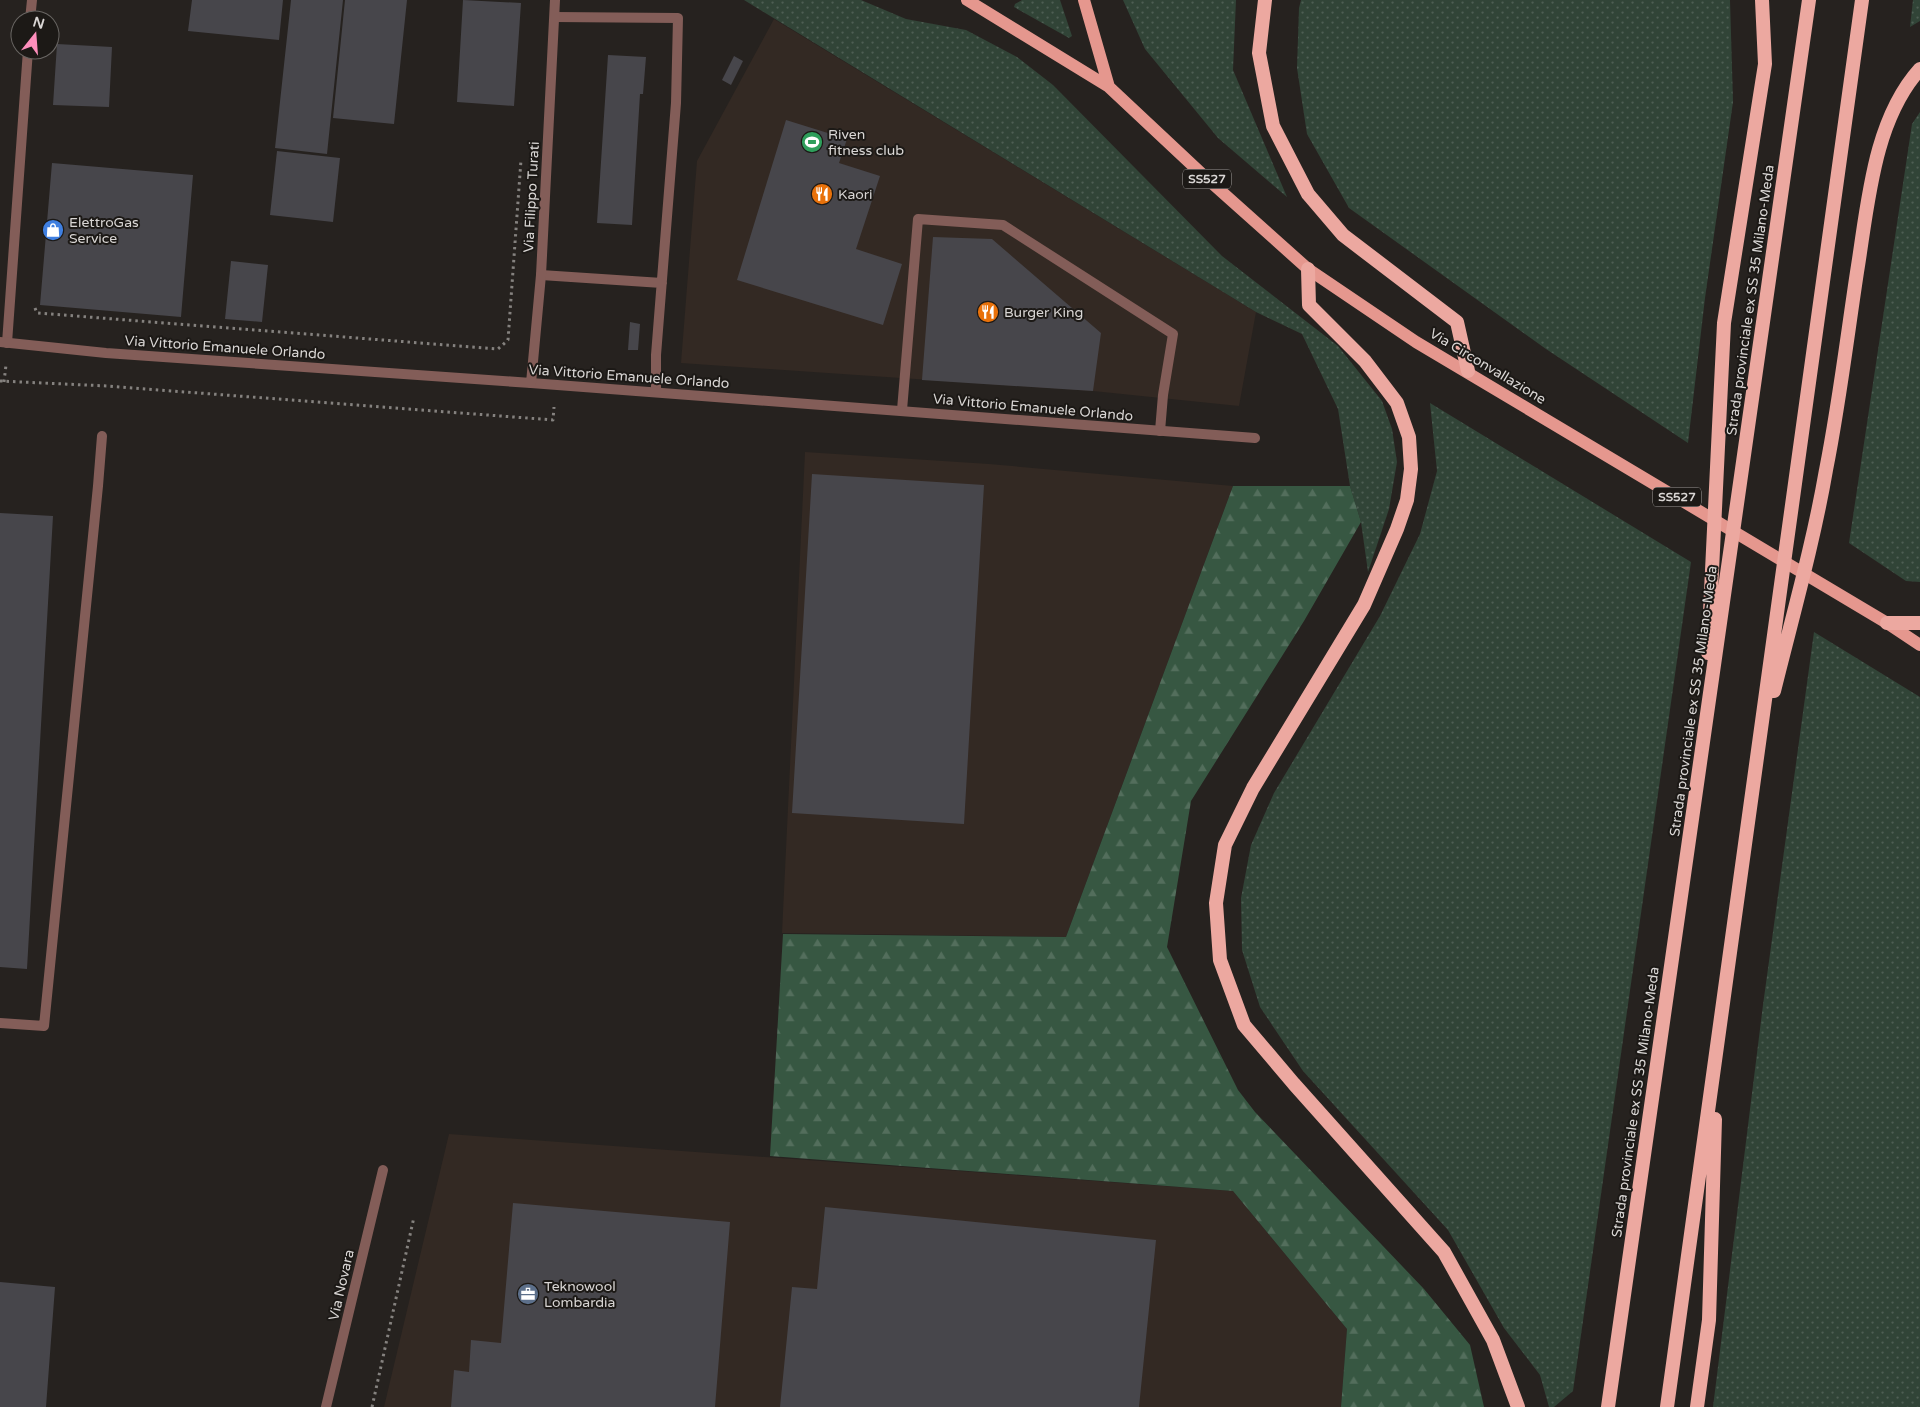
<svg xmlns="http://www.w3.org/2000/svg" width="1920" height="1407" viewBox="0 0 1920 1407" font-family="'Varela Round',sans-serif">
<defs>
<pattern id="grass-dots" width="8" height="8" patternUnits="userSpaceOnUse" patternTransform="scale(1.25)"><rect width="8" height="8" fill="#314437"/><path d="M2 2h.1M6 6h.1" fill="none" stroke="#4e5e53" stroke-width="1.8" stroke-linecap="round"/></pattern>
<pattern id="forest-firs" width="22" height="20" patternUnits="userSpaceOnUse" patternTransform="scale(1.25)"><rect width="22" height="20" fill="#375742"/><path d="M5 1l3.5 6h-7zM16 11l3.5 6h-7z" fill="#536e5c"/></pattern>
</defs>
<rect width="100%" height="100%" fill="#26221f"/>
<path fill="#332923" d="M774,19L1256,312L1239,406L1093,391L681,363L697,161Z
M805,452L989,464L1233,486L1066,937L782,933Z
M449,1134L1233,1191L1347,1329L1341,1407H384Z"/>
<path fill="url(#grass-dots)" d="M744,0H861L906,19L966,30L1017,57L1053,85L1222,256L1338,346L1382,401L1392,429L1397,462L1389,509L1368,572L1361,522L1350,486L1338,409L1302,334L1256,312Z
M1022,0H1060L1072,36L1069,38L1014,7L1015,4Z
M1123,0H1236L1233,70L1287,197L1218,138L1145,49Z
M1301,0H1730L1733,102L1705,298L1688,443L1546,349L1349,208L1307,134L1297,68L1299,8Z
M1913,0H1920V21L1910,27Z
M1920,112V582L1906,581L1849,543L1912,124Z
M1430,403L1691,562L1573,1391L1554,1407H1549L1540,1375L1504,1328L1448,1230L1303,1071L1260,1007L1242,950L1241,898L1251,845L1274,793L1380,616L1420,534L1437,471Z
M1814,632L1920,697V1407H1713L1763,1005Z"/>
<path fill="url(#forest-firs)" d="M1233,486H1350L1361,522L1304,621L1191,801L1167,947L1238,1090L1255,1112L1424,1289L1470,1345L1484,1407H1341L1347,1329L1233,1191L770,1156L783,934L1066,937Z"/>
<path fill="#47464b" d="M192,0H283L279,40L188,31Z
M291,0H343L327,154L275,148Z
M345,0H407L394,124L333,118Z
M463,0L521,3L514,106L457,102Z
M57,44L112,47L109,107L53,105Z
M608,55L646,57L643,94H640L632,225L597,223Z
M734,56L743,61L731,85L722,80Z
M786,120L847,139L839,163L880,176L856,249L902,264L883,325L737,280Z
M277,151L340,158L333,222L270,215Z
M52,163L193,175L181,317L40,305Z
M933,237L992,239L1101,333L1093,391L922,380Z
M231,261L268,265L262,322L225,319Z
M630,322L640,324L638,350H628Z
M812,474L984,485L964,824L792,813Z
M0,513L53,516L27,969L0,967Z
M513,1203L730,1222L715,1407H451L454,1370L469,1372L471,1340L501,1343Z
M825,1207L1156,1240L1139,1407H780L792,1287L817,1289Z
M0,1282L55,1287L46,1407H0Z"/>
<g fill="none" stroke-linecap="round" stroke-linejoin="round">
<path stroke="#85827f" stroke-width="3" stroke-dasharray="2.5 4" stroke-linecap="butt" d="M35,308L37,313L498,349L508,340L521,160
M0,381L107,386L553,420L554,407
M4,382L6,365
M372,1407L414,1217"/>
<path stroke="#835d58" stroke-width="10" d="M555,17L678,18L676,103L656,355V392
M541,275L662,283
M902,410L918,219L1003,225L1173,334L1163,395L1160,431
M0,1023L44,1026L98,486L102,436"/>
<path stroke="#835d58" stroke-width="10" d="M30,20L32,0
M7,343L28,50
M531,383L1255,438
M326,1407L383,1170"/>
<path stroke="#835d58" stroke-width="10" d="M0,342L106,353L531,383L541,275L555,0"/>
<path stroke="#e5978e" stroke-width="12" d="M967,0L1109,87L1204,176L1308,269L1416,342L1887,623L1920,645
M1084,0L1109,87"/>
<path stroke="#eca8a0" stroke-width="14" d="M1265,0L1259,53L1273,126L1308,194L1343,235L1457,322L1468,371
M1308,269L1309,305L1365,361L1397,403L1409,437L1411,469L1407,500L1397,529L1364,605L1253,788L1225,845L1216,903L1220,960L1244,1025L1294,1084L1444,1252L1493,1340L1518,1407
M1887,623H1920
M1708,653L1724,323L1765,64L1762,0
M1774,691C1792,618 1813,545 1826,470C1839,405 1847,338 1857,272C1868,205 1873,121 1920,69
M1608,1407L1809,0
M1667,1407L1862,0
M1697,1407L1709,1320L1715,1119"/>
</g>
<defs>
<g id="stadium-disc" transform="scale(1.125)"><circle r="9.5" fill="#2e9e5b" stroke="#1c1916"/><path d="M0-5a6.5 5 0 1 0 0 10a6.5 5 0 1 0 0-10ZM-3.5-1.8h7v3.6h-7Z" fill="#fff"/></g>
<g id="restaurant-disc" transform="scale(1.125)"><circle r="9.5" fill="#e8710a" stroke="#1c1916"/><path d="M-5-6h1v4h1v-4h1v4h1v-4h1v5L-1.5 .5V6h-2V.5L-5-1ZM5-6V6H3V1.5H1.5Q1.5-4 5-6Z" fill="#fff"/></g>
<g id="shop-disc" transform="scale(1.125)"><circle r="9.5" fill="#3f7fe0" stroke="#1c1916"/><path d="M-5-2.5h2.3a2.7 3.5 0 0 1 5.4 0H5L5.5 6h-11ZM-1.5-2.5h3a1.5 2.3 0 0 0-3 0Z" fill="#fff"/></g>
<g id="office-disc" transform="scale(1.125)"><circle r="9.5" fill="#5c6f8a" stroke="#1c1916"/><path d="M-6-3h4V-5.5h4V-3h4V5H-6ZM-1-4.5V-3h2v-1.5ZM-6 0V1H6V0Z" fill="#fff"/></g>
</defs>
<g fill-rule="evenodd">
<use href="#stadium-disc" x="812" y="142"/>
<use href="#restaurant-disc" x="822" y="194"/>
<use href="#shop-disc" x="53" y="230"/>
<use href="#restaurant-disc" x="988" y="312"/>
<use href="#office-disc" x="528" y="1294"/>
</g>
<g text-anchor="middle" stroke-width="4" stroke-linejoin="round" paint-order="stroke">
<g fill="#1c1916" stroke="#a09d9b" stroke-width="1">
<rect x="1183" y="169.5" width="48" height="19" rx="4"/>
<rect x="1653" y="487.5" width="48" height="19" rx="4"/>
</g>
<g font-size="12" font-weight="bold" fill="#d9d6d4">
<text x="1207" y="183">SS527</text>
<text x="1677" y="501">SS527</text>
</g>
<g font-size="14" fill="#d9d6d4" stroke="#1c1916" text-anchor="start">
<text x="828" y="139">Riven<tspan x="828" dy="16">fitness club</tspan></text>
<text x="838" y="199">Kaori</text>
<text x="69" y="227">ElettroGas<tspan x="69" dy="16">Service</tspan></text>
<text x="1004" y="317">Burger King</text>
<text x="544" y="1291">Teknowool<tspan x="544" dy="16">Lombardia</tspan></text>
</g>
<g font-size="14" fill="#d9d6d4" stroke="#1c1916">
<text transform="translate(531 197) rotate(-87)" y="5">Via Filippo Turati</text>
<text transform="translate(1750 300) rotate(-82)" y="5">Strada provinciale ex SS 35 Milano-Meda</text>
<text transform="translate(225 347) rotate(4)" y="5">Via Vittorio Emanuele Orlando</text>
<text transform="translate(1488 366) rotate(31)" y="5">Via Circonvallazione</text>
<text transform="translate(629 376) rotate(4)" y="5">Via Vittorio Emanuele Orlando</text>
<text transform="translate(1033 407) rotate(5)" y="5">Via Vittorio Emanuele Orlando</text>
<text transform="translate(1693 701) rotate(-82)" y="5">Strada provinciale ex SS 35 Milano-Meda</text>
<text transform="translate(1635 1102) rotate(-82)" y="5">Strada provinciale ex SS 35 Milano-Meda</text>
<text transform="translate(341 1285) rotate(-77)" y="5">Via Novara</text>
</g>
</g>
<g transform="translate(35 35) rotate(17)"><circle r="24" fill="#1c1916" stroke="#686562"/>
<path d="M0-4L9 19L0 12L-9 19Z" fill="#fe8ebc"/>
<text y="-8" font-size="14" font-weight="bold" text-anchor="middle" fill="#d9d6d4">N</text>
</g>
</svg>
